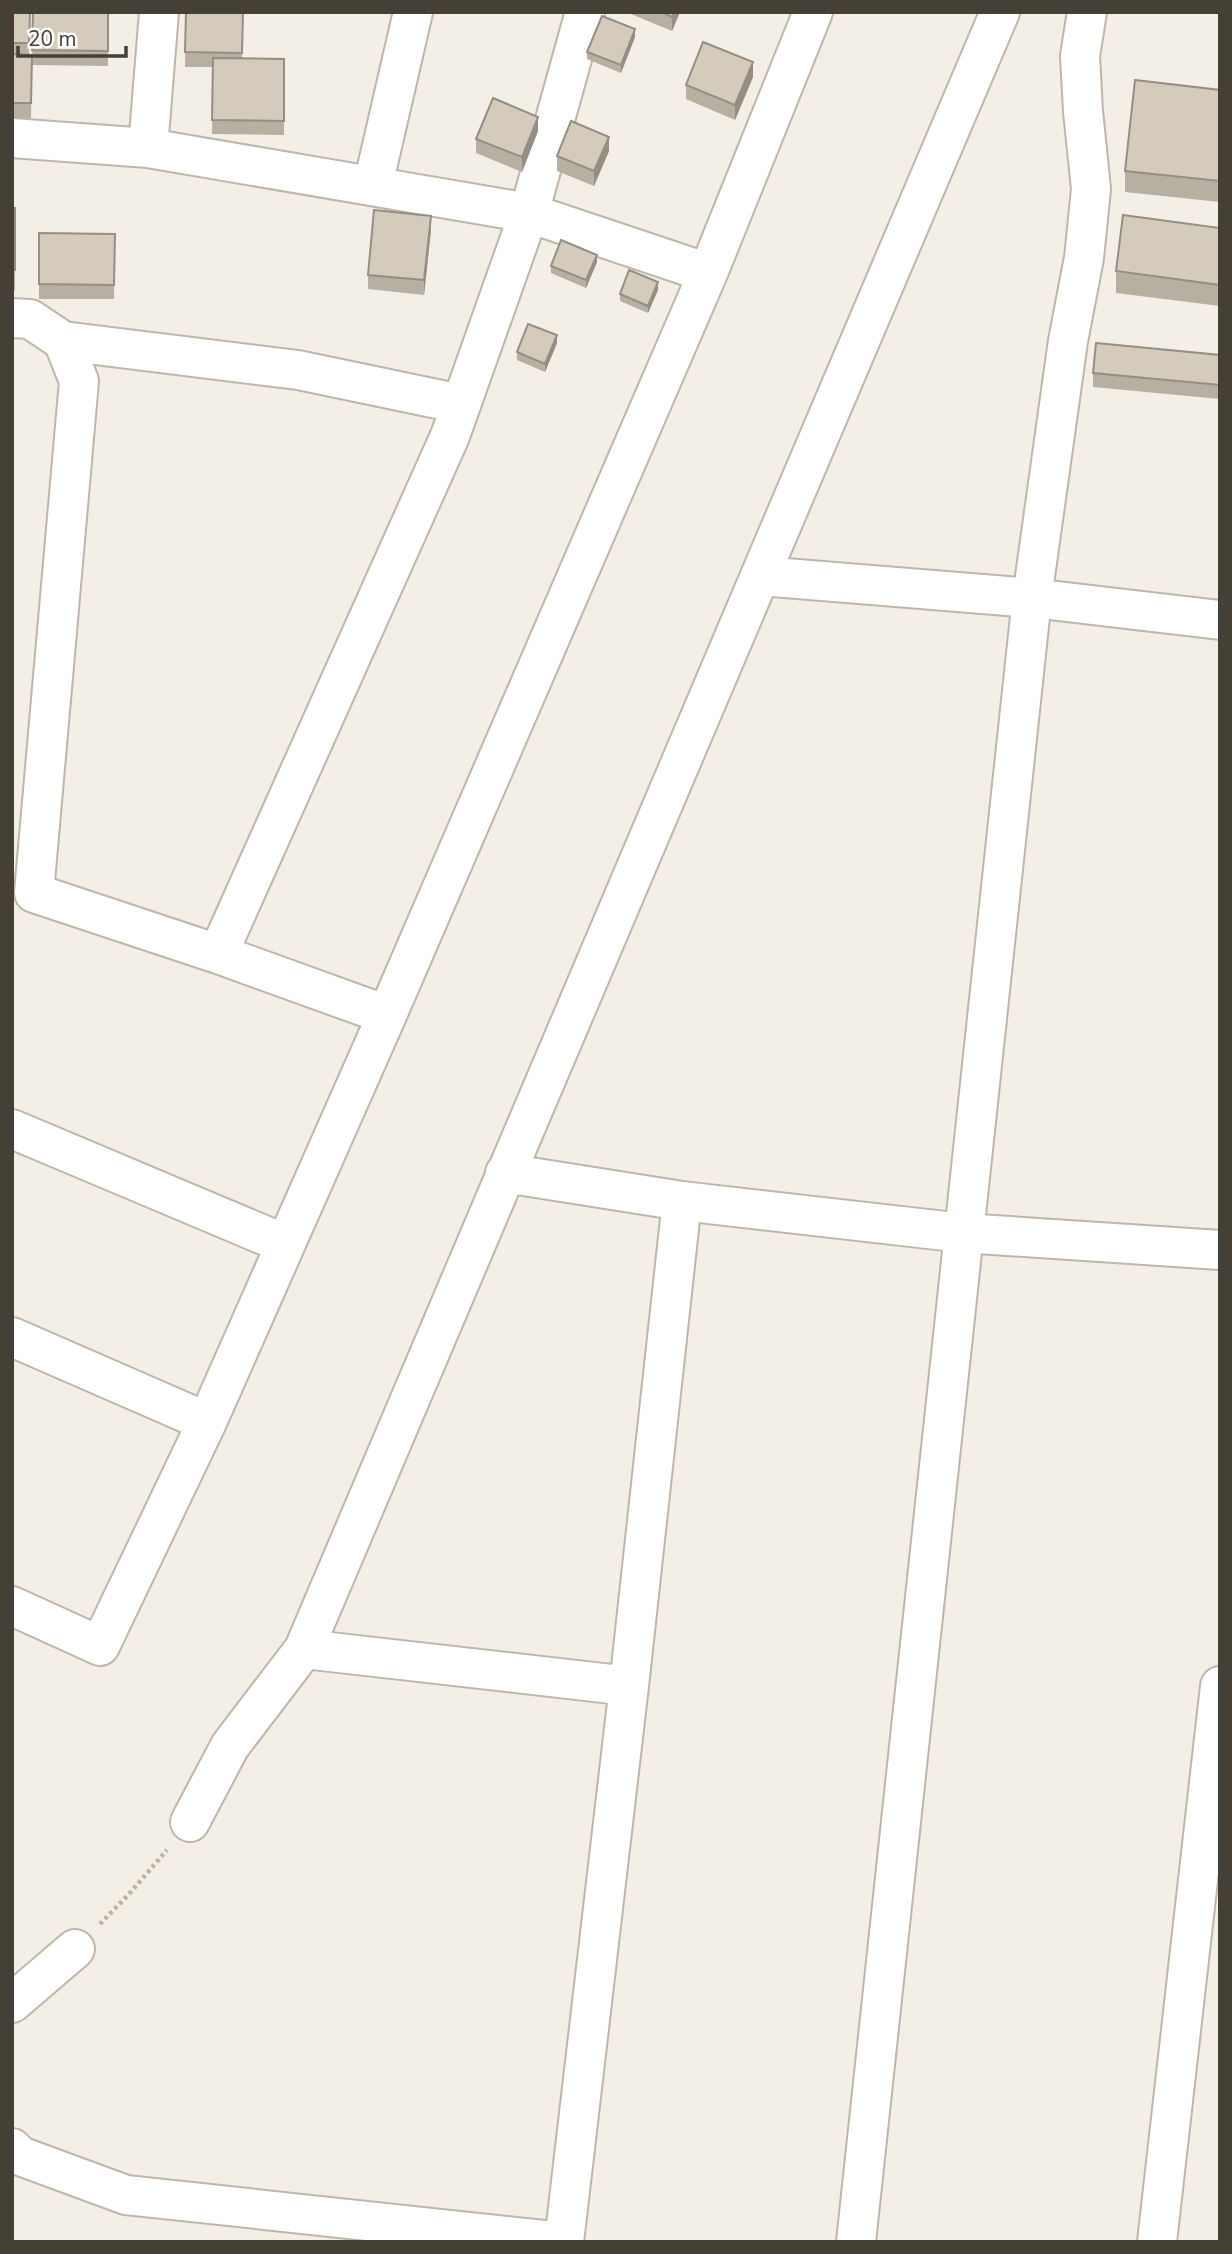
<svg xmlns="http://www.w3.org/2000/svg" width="1232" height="2254" viewBox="0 0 1232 2254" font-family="'Nunito Sans',sans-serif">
<rect width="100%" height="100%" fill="#f3efe6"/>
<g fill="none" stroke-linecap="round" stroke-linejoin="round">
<g stroke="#beb7a9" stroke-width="42">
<path id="minor" d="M12,138L148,148L529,213L708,273
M148,148L159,12
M373,185L413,12
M12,318L30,319L63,341L79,381L34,893L218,954L387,1015
M63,341L298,370L461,404
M760,576L1000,12
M218,954L450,436L529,213L585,12
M12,1129L285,1244
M505,1173L682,1201L963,1233L1220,1250
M12,1337L207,1422
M12,1606L100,1646L207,1422L387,1015L708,273L813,12
M304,1649L629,1686L564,2242
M629,1686L682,1201
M190,1822L230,1746L304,1649L760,576L1032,598L1220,620
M12,2003L75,1949
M12,2148L20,2156L126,2195L563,2242
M856,2242L1032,598L1068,341L1084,258L1091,189L1083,111L1080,56L1087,12
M1157,2242L1220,1686"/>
</g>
<path stroke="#c0b39a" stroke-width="4.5" stroke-dasharray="3.5 3.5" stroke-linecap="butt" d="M100,1924L129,1894L167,1850"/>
<use href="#minor" stroke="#fff" stroke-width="38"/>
</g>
<path fill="#b6afa2" d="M12,12H30L29,55H32L31,118H12Z
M33,12H108V66L32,65Z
M186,12H243L242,58L284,59V135L212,134L213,67H185Z
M626,12H680L672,31Z
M635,37L621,73L587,59V52Z
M753,77L735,120L686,99V85Z
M1220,90V202L1125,192V171Z
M538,131L522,172L476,153V139Z
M609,151L594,186L557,171V156Z
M12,208H15V291H12Z
M1220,228V306L1116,293V271Z
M431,230L424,295L368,289V275Z
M39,233L115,234L114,299H39Z
M597,262L586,288L551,273V266Z
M658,290L648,313L620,301V294Z
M557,343L545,372L517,360V352Z
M1220,355V399L1093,387V373Z"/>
<path fill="#948e84" d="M674,12H680L672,31V17Z
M635,29V37L621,73V65Z
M753,62V77L735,120V105Z
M538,117V131L522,172V157Z
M609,137V151L594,186V171Z
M431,216V230L424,295V280Z
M597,255V262L586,288V280Z
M658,282V290L648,313V306Z
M557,335V343L545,372V364Z"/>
<path fill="#d4cbbc" stroke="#948e84" stroke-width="2" d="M12,12H30L29,43H12Z
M33,12H108V51L32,50Z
M186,12H243L242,53L185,52Z
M661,12H674L672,17Z
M602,16L635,29L621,65L587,52Z
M703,42L753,62L735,105L686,85Z
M12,54L32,55L31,103H12Z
M213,58L284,59V121L212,120Z
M1135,80L1220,90V181L1125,171Z
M493,98L538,117L522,157L476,139Z
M571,121L609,137L594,171L557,156Z
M12,208H15V270H12Z
M374,210L431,216L424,280L368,275Z
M1123,215L1220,228V285L1116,271Z
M39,233L115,234L114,285L39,284Z
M561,240L597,255L586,280L551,266Z
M629,270L658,282L648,306L620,294Z
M528,324L557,335L545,364L517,352Z
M1096,343L1220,355V385L1093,373Z"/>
<rect width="1232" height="2254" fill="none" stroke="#454035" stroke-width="28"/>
<path d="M18 46v10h108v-10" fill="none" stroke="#454035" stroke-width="3.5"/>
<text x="28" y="46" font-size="21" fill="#454035" stroke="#ffffff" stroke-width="5" paint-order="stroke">20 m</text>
</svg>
